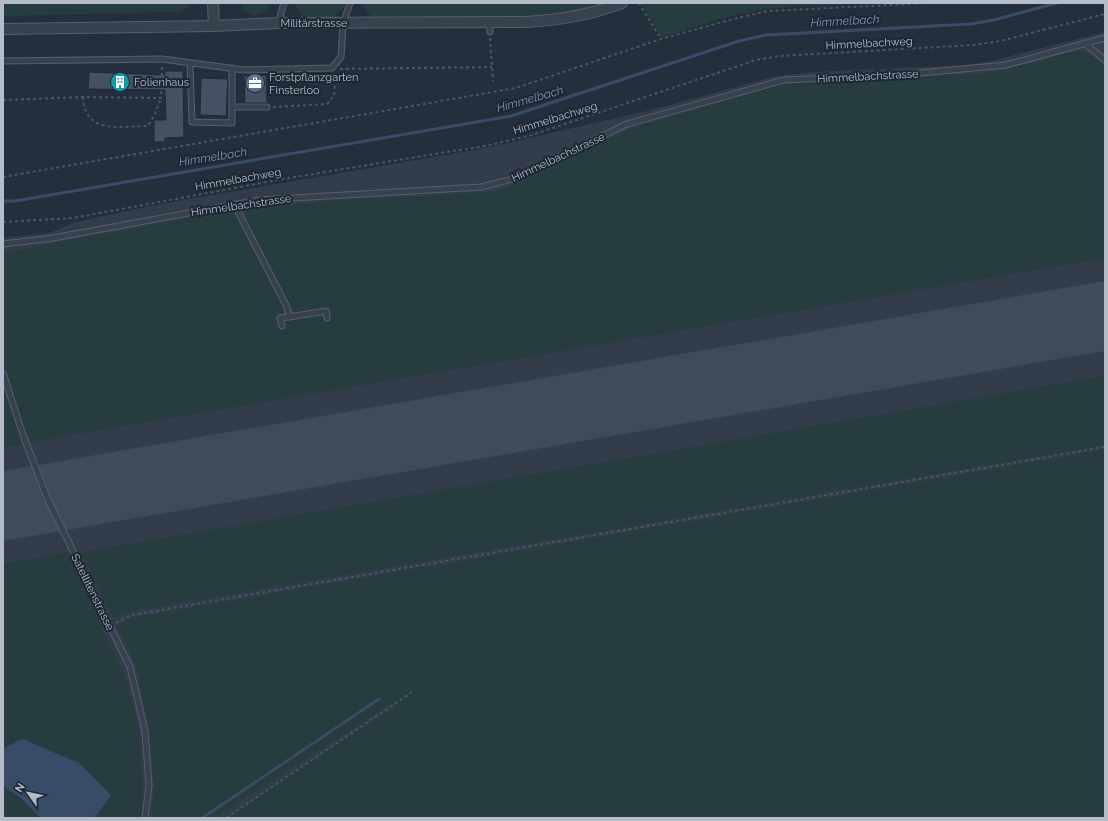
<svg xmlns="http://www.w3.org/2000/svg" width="1108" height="821" viewBox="0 0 1108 821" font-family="Raleway,sans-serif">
<rect width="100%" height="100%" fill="#242f3e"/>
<path fill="#323c4b" d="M1105,32V818H3V238L52,232L76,222L155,205L491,147L651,110L776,76L814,72L963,65L987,62Z"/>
<path fill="#263c3f" d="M3,3H189V6L180,12L3,16Z
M241,3H273L268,10L254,16L243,11Z
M293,3H345L342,10L331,19L304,16Z
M362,3H618C578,12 540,17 499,17L494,6L498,17H371Z
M641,3H888C849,5 808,4 769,9C732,13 698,27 662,37Z
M1077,51C1089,50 1096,59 1105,66V258L30,442L5,371L3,358V253L227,211L235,213L282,306L284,312L274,318L277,329L286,328L285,320L321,315L323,319H332L331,309L294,312L245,220V213L247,209L331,201L493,192L518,184L633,128L768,88L796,83L981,74L1005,70Z
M1105,376V445L133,611L112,617L82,552Z
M3,384L23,444L3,448Z
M1105,450V709L1102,705L1105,711V818H229L303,767L396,707L392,703L215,818H181L229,784L179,818H152L154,785L149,730L138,670L118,626L131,618Z
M70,552L105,635L124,673L139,730L143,786L142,818H3V564Z"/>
<path fill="#394c67" d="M22,739L79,763L111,795L97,815L93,818H40L23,800L5,787L3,783V749Z"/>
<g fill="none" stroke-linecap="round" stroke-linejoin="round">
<path stroke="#394c67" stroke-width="3" d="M3,201H15L511,116L739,41L766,35L971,24L994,20L1057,3
M202,818L379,699"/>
<path stroke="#3f4a5a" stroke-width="69" d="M3,506L1105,316"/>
</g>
<path fill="#455162" stroke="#1f2835" d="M165,71H183L184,137L165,138V142H154V120H166L165,90L88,89L89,72L165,75Z
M266,75L267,103H245L244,76Z
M201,78L228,79L226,116L200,115Z"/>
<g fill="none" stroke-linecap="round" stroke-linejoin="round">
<g stroke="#565f6c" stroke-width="7">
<path id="lane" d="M489,22L490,32
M278,23L284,3
M1084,43L1105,60
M3,61L162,59L244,70L332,68L341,57L343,24L350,3
M190,63L192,122L232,123V68
M232,107H267
M234,204L287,307L289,317L280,318L282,326
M3,244L53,238L259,200L481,187L513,179L627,124L784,80L898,75L1006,65L1105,38
M289,317L326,311L327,318
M3,373L23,435L48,500L130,667L145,731L149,785L145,818"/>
</g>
<g stroke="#565f6c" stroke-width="12">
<path id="street" d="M213,3L214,26
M3,29L214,26L278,23L526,22C560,20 591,15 622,3"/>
</g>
<path stroke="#44595c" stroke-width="2" stroke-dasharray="3 3" stroke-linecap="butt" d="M639,3L661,39
M490,38L493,81
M340,69L492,67
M83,97C85,135 119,126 148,126L155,114L161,98
M3,100L83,97L161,98L162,66
M273,107L327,104L334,96L336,74
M3,177L516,88L661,39L733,19L768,11L930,3
M3,222L73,218L283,179L490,145L532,135L756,60L779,56L973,45L1000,41L1105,14
M116,623L132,615L1105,447
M226,818L415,690"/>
<use href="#lane" stroke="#38414e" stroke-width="5"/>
<use href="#street" stroke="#38414e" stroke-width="10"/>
</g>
<defs>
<g id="building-disc" transform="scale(1)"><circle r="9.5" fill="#0f9aa8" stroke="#1d2633"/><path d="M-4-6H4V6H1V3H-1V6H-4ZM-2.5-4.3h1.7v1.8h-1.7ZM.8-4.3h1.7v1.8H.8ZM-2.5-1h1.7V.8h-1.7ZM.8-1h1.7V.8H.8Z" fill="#fff"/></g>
<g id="office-disc" transform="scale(1)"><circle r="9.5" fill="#5c6f8a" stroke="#1d2633"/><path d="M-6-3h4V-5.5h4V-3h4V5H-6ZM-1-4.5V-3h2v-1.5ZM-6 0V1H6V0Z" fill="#fff"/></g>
</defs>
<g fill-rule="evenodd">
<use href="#building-disc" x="120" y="82"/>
<use href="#office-disc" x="255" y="83"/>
</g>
<g text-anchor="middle" stroke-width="4" stroke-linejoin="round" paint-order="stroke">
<g font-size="11" fill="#b4bcc9" stroke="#1d2633">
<text x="314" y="27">Militärstrasse</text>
<text transform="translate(869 43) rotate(-3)" y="4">Himmelbachweg</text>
<text transform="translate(868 76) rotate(-3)" y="4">Himmelbachstrasse</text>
<text transform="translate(555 118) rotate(-17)" y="4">Himmelbachweg</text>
<text transform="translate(558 157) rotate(-25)" y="4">Himmelbachstrasse</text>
<text transform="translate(238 179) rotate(-10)" y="4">Himmelbachweg</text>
<text transform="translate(241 205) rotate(-8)" y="4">Himmelbachstrasse</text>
<text transform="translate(93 592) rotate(64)" y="4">Satellitenstrasse</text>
</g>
<g font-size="11" fill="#b4bcc9" stroke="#1d2633" text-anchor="start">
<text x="269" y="81">Forstpflanzgarten<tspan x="269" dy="13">Finsterloo</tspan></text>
<text x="134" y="86">Folienhaus</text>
</g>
<g font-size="12" font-style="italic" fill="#7c92b1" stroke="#1d2633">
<text transform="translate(845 21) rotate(-3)" y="4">Himmelbach</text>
<text transform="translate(530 99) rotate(-16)" y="4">Himmelbach</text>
<text transform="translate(213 157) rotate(-9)" y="4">Himmelbach</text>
</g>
</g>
<rect width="1108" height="821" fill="none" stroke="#b4bcc9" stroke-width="8"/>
<g transform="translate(28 793) rotate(303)" stroke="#1d2633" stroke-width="3" paint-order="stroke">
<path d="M0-3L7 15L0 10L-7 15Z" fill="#b4bcc9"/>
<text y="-6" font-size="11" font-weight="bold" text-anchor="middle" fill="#b4bcc9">N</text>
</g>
</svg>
